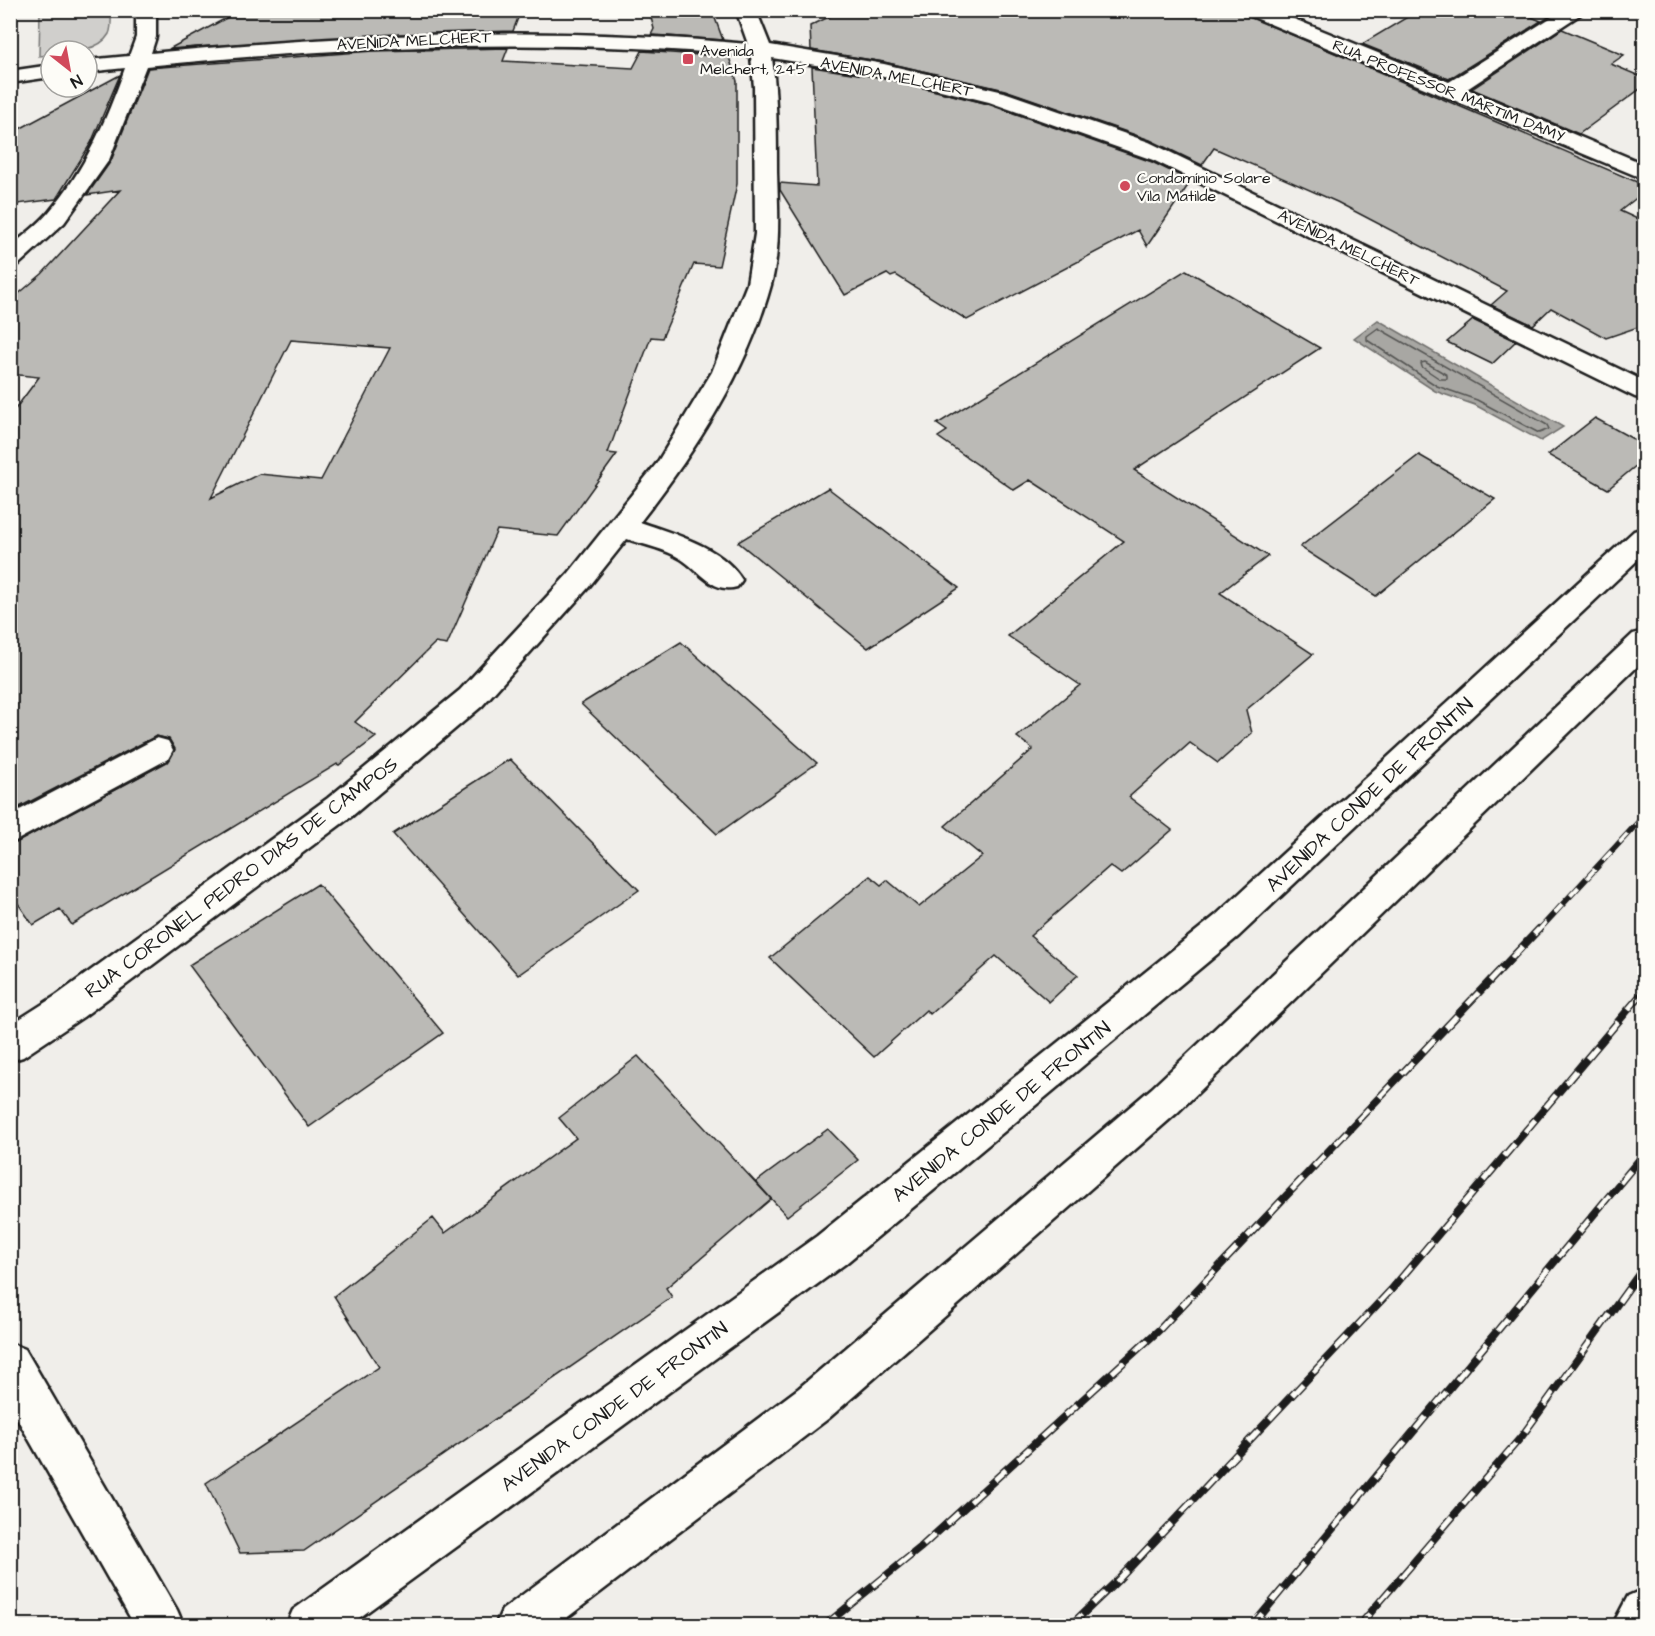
<svg xmlns="http://www.w3.org/2000/svg" width="1655" height="1636" viewBox="0 0 1655 1636" font-family="'Architects Daughter',sans-serif">
<rect width="100%" height="100%" fill="#f0eeea"/>
<filter id="ink" filterUnits="userSpaceOnUse"><feTurbulence type="fractalNoise" baseFrequency=".0167" numOctaves="2"/><feDisplacementMap in="SourceGraphic" scale="12" xChannelSelector="R" yChannelSelector="G"/><feConvolveMatrix kernelMatrix="1 2 1 2 8 2 1 2 1" color-interpolation-filters="sRGB"/></filter>
<g filter="url(#ink)">
<path fill="#d0cfcc" stroke="#767674" stroke-width="1.5" d="M40,11H111C111,17 112,28 109,34C98,53 69,51 51,51V55L39,56Z"/>
<path fill="#a8a7a3" stroke="#706f6d" stroke-width="1.5" d="M1378,320L1563,427L1541,441L1475,405L1435,391L1354,338Z"/>
<g fill="none" stroke-linecap="round" stroke-linejoin="round">
<path stroke="#545452" stroke-width="1.5" d="M1378,328L1547,425L1549,429L1539,433L1477,400L1437,386L1367,340V336Z
M1425,362L1447,375V379H1440L1422,367L1421,363Z"/>
</g>
<path fill="#bbbab6" stroke="#1c1c1c" stroke-width="1.5" fill-rule="evenodd" d="M241,10H521L513,31L374,35L169,49Z
M649,10H712L723,40L651,35L654,29Z
M843,10H1120L1131,15L1137,10H1234L1644,185V192L1620,211L1644,222V325L1606,338L1551,308L1533,325L1491,305L1507,291L1337,202L1214,148L1202,165L1150,140L1005,90L884,62L811,50L810,26Z
M1419,10H1515L1541,21L1449,79L1362,44Z
M1562,29L1624,55L1611,64L1644,78V86L1579,134L1472,89Z
M508,48L503,61L633,68L642,51L729,57L737,81V184L719,266L694,264L662,338L651,337L608,453L617,454L558,536L497,530L447,645L435,643L355,722L376,737L339,765L337,764L72,925L60,909L33,925L10,892V846L169,761L175,749L169,739L156,736L10,812V416L39,377L10,374V301L42,274L120,190L87,195L111,161L148,68L373,51ZM291,340L390,348L321,480L259,474L211,498Z
M812,67L884,78L988,104L1152,162L1191,181L1147,246L1138,230L967,320L896,275L891,277L887,274L845,295L780,190V183L817,186Z
M120,75L91,143L56,199L10,205V134Z
M1186,270L1320,348L1134,470L1268,556L1220,593L1313,654L1246,710L1252,733L1218,763L1190,743L1129,797L1172,830L1121,874L1110,866L1030,936L1078,975L1049,1002L996,956L930,1014L926,1010L874,1057L770,958L870,876L881,885L887,880L919,907L982,856L945,826L1033,749L1017,737L1080,685L1008,636L1124,541L1030,480L1014,490L938,437L947,431L937,424Z
M1473,320L1516,341L1492,364L1447,342Z
M1595,418L1644,445V459L1608,489L1548,455Z
M1419,455L1495,499L1376,596L1300,547Z
M828,488L959,588L868,648L738,542Z
M681,642L817,763L717,834L581,704Z
M510,759L639,890L518,975L393,834Z
M318,884L443,1033L309,1127L189,965Z
M638,1056L771,1199L666,1288L672,1297L304,1551L240,1553L206,1483L379,1367L334,1296L433,1218L445,1233L576,1138L559,1118Z
M828,1129L858,1160L787,1216L756,1182Z"/>
<g fill="none" stroke-linecap="round" stroke-linejoin="round">
<g stroke="#1c1c1c" stroke-width="5">
<path id="minor" d="M136,10H156V37L151,53C350,34 548,25 748,44L736,10H756L770,45L884,64L1004,92L1149,142L1644,381V399L1635,397L1153,160L989,102L884,76L772,58C777,96 777,134 777,172C778,209 781,248 771,285C747,372 695,452 640,522C674,534 723,547 742,580L737,587C713,594 700,571 681,559C666,549 644,545 627,539L588,588L482,706L352,816L83,1017L23,1057L10,1061V1025L57,995L328,798L460,690L568,574L657,463L712,372L747,284L755,234L754,87L751,56C548,37 349,46 146,66L109,160L64,223L18,265L10,267V247C23,236 38,225 49,212C85,170 106,121 125,68L87,72V60L129,56L136,37Z
M1243,10H1272L1449,82L1563,10H1587L1467,89L1644,164V179L1246,14Z
M51,65V77L10,83V71Z
M157,738L168,741L173,750L168,759L10,844V815Z
M10,1343L25,1349L177,1610L184,1626H135L10,1406Z
M1644,1589V1626H1612L1628,1596Z"/>
</g>
<g stroke="#1c1c1c" stroke-width="5">
<path id="highway" d="M1644,528V554L1239,936L845,1264L348,1626H286L293,1610L817,1236L1215,916L1634,531Z
M1644,631V660L1178,1112L829,1418L556,1626H495L502,1610L799,1388L1152,1088L1633,634Z"/>
</g>
<use href="#minor" fill="#fdfcf7" fill-rule="evenodd"/>
<use href="#highway" fill="#fdfcf7" fill-rule="evenodd"/>
<g stroke="#1c1c1c" stroke-width="6">
<path id="rail-far1" d="M1538,931L1644,816"/>
</g>
<g stroke="#1c1c1c" stroke-width="8">
<path id="rail" d="M824,1626L920,1548L1159,1330L1539,929
M1070,1626L1119,1579L1391,1290L1644,991
M1252,1626L1644,1154
M1359,1626L1522,1436L1644,1267"/>
</g>
<use href="#rail-far1" stroke="#fdfcf7" stroke-width="4" stroke-dasharray="12" stroke-linecap="butt"/>
<use href="#rail" stroke="#fdfcf7" stroke-width="5" stroke-dasharray="16" stroke-linecap="butt"/>
</g>
</g>
<g fill="#d1495b" stroke="#fdfcf7" stroke-width="2">
<rect x="682" y="53" width="12" height="12" rx="3"/>
<circle cx="1125" cy="186" r="6"/>
</g>
<g text-anchor="middle" stroke-width="4.5" stroke-linejoin="round" paint-order="stroke">
<g font-size="16" fill="#1c1c1c" stroke="#fdfcf7">
<text transform="translate(414 40) rotate(-3)" y="6">AVENIDA MELCHERT</text>
<text transform="translate(897 76) rotate(11)" y="6">AVENIDA MELCHERT</text>
<text transform="translate(1449 90) rotate(22)" y="6">RUA PROFESSOR MARTIM DAMY</text>
<text transform="translate(1349 247) rotate(26)" y="6">AVENIDA MELCHERT</text>
</g>
<g font-size="16" fill="#1c1c1c" stroke="#fdfcf7" text-anchor="start">
<text x="700" y="56">Avenida<tspan x="700" dy="18">Melchert, 245</tspan></text>
<text x="1137" y="183">Condomínio Solare<tspan x="1137" dy="18">Vila Matilde</tspan></text>
</g>
<g font-size="20" fill="#1c1c1c" stroke="#fdfcf7">
<text transform="translate(1369 794) rotate(-43)" y="7">AVENIDA CONDE DE FRONTIN</text>
<text transform="translate(241 877) rotate(-37)" y="7">RUA CORONEL PEDRO DIAS DE CAMPOS</text>
<text transform="translate(1001 1111) rotate(-39)" y="7">AVENIDA CONDE DE FRONTIN</text>
<text transform="translate(614 1406) rotate(-36)" y="7">AVENIDA CONDE DE FRONTIN</text>
</g>
</g>
<rect width="1655" height="1636" fill="none" stroke="#fdfcf7" stroke-width="36"/>
<rect x="18" y="18" width="1619" height="1600" fill="none" stroke="#1c1c1c" stroke-width="2" filter="url(#ink)"/>
<g transform="translate(69 69) rotate(149)"><circle r="28" fill="#fdfcf7" stroke="#a3a29f" stroke-width="1.5"/>
<path d="M0-4.5L10 22L0 15L-10 22Z" fill="#d1495b"/>
<text y="-9" font-size="16" font-weight="bold" text-anchor="middle" fill="#1c1c1c">N</text>
</g>
</svg>
